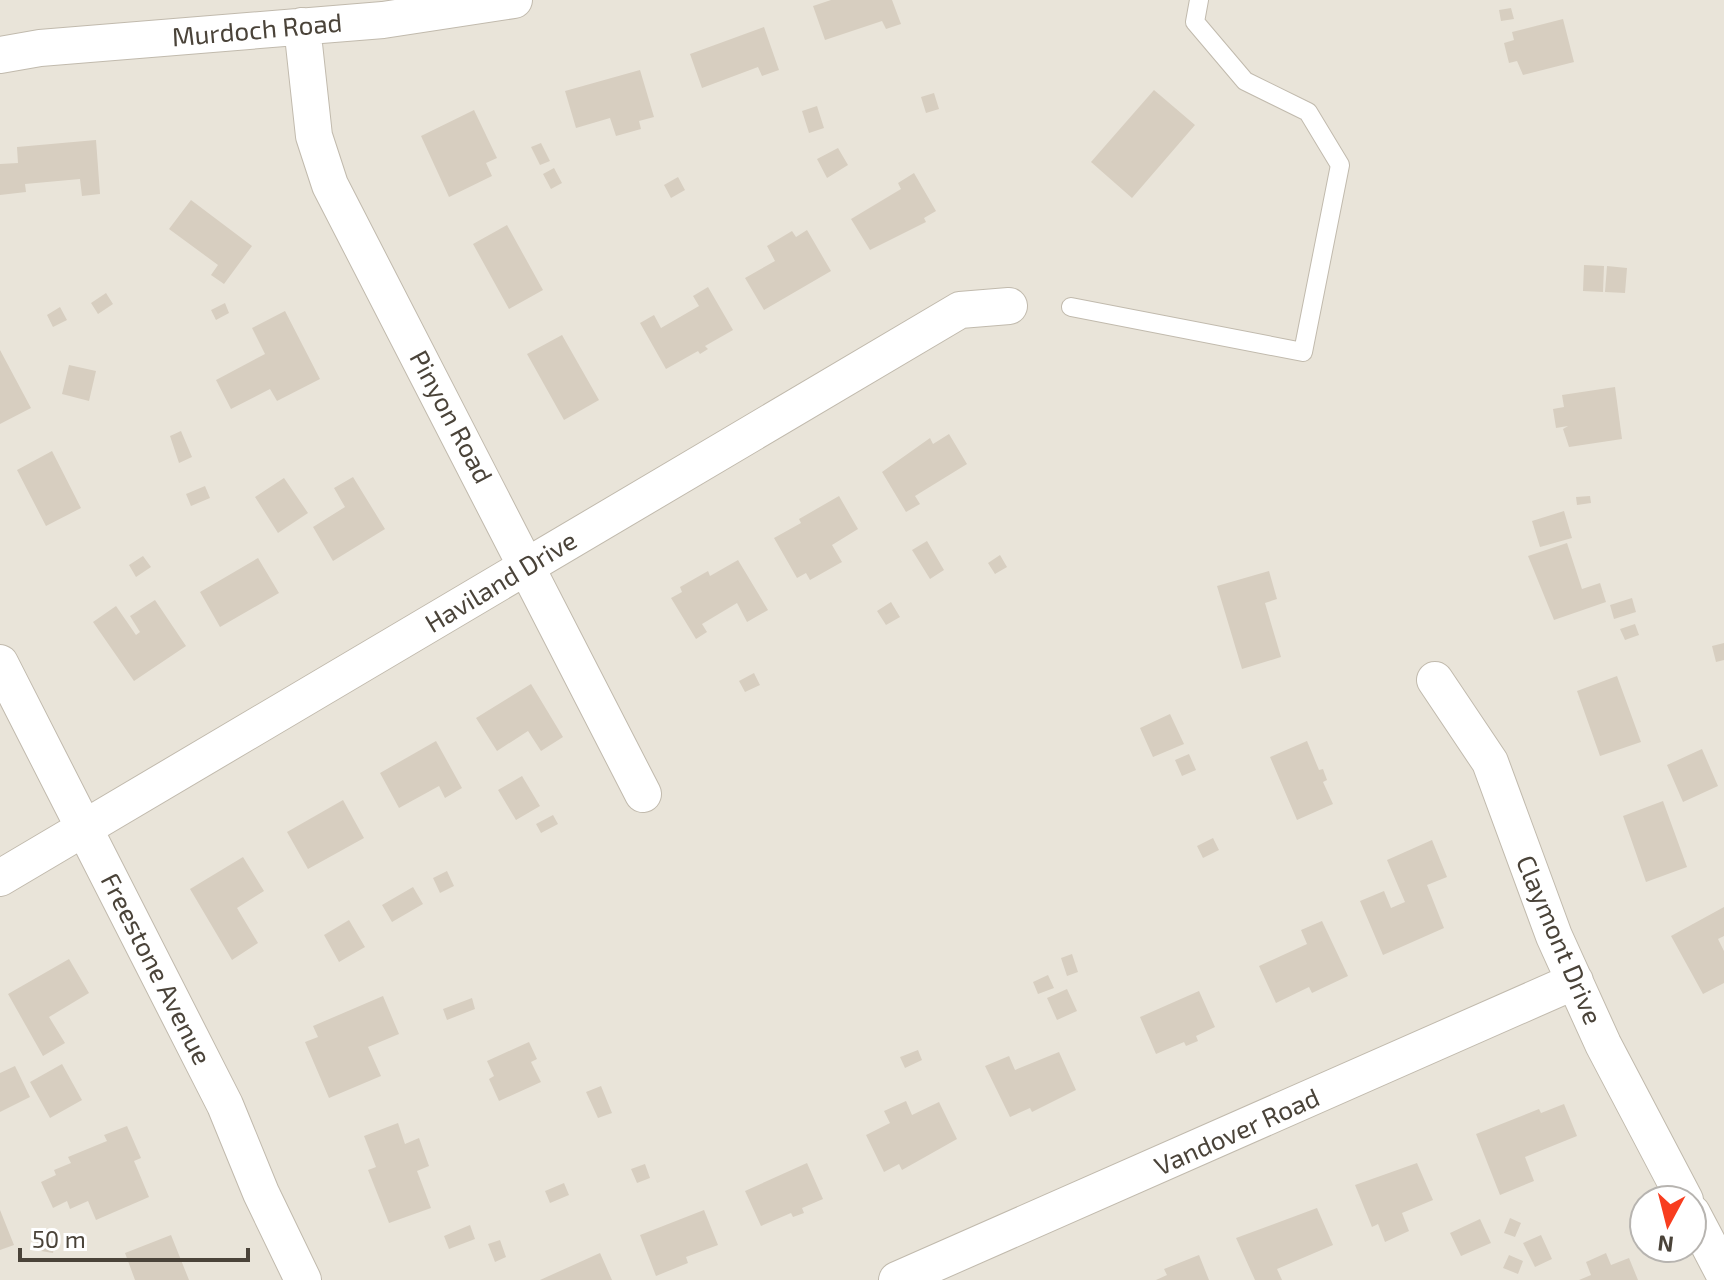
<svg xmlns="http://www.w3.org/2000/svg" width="1724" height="1280" viewBox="0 0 1724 1280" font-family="'Exo 2',sans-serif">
<rect width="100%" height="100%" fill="#f5f2eb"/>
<path fill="#e9e4d9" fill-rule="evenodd" d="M0,0H1724V1280H0ZM1644,1200H1692V1248H1644Z"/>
<path fill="#d7cec0" d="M831,0H892L901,24L886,29L882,21L825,40L813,6Z
M1511,8L1514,19L1501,21L1499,10Z
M1563,19L1574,62L1523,75L1517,61L1509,63L1504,43L1514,40L1512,32Z
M764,27L779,70L762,76L758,67L702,88L690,54Z
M640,70L654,117L639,121L641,129L616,136L610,118L576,128L565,91Z
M1154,90L1195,125L1132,198L1091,162Z
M934,93L939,109L926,113L921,97Z
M817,106L824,128L809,133L802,111Z
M474,110L497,158L486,163L492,176L449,197L421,136Z
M96,140L100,194L82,196L80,179L25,184L26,192L0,195V164L18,163L17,147Z
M541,143L550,161L540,165L531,147Z
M838,148L848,165L827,178L817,159Z
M554,168L562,183L551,189L543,174Z
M914,173L936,211L924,218L926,222L870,250L851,219L901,189L898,183Z
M678,177L685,190L671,198L664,185Z
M191,200L252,246L224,284L211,275L218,265L169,229Z
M507,225L543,290L509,309L473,244Z
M807,230L831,271L764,310L745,278L775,261L767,246L792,231L796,237Z
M1584,265L1604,266L1603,292L1583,291Z
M1607,266L1627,268L1625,293L1605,292Z
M708,287L733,330L705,346L708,349L700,354L698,351L666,369L640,323L654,315L661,328L699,306L693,296Z
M106,293L113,304L98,314L91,303Z
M225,303L229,313L216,320L211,310Z
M60,307L67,320L53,327L47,315Z
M285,311L320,379L277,401L270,389L231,409L216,380L265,354L252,328Z
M562,335L599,400L564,420L527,354Z
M0,350L31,408L0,424Z
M69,365L96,371L89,401L62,394Z
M1615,387L1622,439L1569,447L1563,429L1568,426L1556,428L1553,409L1564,407L1562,395Z
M181,431L192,457L179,463L170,436Z
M949,434L967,464L915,496L920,504L906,512L882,472L930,438L933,444Z
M52,451L81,508L46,526L17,470Z
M353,477L385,529L333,561L313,527L345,507L334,488Z
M284,478L308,513L278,533L255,497Z
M205,486L210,498L191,506L186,494Z
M839,496L858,529L832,545L842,562L810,580L806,573L797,578L774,538L801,523L799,519Z
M1590,496L1591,503L1577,505L1576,497Z
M1564,511L1572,538L1540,547L1532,521Z
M927,541L944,570L930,579L912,550Z
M1567,543L1582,589L1600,583L1606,602L1554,620L1528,556Z
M1000,555L1007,567L995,574L988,563Z
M143,556L151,567L136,577L129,565Z
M258,558L279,593L220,627L200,592Z
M738,560L768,610L747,622L737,603L702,624L707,632L696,639L671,598L682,592L680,587L708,571L710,576Z
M1269,571L1277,599L1265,603L1281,657L1242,669L1217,586Z
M1632,598L1636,612L1614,619L1610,605Z
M155,600L186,646L134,681L93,622L116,606L136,635L140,632L130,616Z
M891,602L900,617L886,625L877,611Z
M1635,624L1639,635L1625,640L1620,629Z
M1724,643V660L1716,662L1712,646Z
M754,673L760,685L745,692L739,681Z
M1617,676L1641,742L1600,756L1577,691Z
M531,684L563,737L541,751L528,731L497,751L476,718Z
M1170,714L1184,744L1153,757L1140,728Z
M436,741L462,788L445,798L439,786L399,808L380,773Z
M1307,741L1319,770L1323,769L1327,780L1323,782L1333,804L1297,820L1270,757Z
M1702,749L1718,786L1683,802L1667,765Z
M1189,754L1196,770L1182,776L1175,760Z
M522,776L540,806L516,820L498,790Z
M343,800L364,838L308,869L287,832Z
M1663,801L1687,867L1646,882L1623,816Z
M553,815L558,824L541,833L536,824Z
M1213,838L1219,850L1203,858L1197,846Z
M1432,840L1447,877L1427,885L1444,928L1383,955L1360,901L1384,891L1391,908L1405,902L1387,860Z
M243,857L264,891L237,908L258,943L232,960L190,889Z
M447,871L454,886L440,893L433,878Z
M413,887L423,904L392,922L382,905Z
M1724,907V936L1718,939L1724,951V983L1703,994L1671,936Z
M349,920L365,947L339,962L324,935Z
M1322,921L1348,976L1312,993L1309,987L1276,1003L1259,966L1307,944L1301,930Z
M1072,954L1078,972L1067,976L1061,958Z
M69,959L89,993L49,1017L65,1043L43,1056L8,994Z
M1048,975L1054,988L1038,994L1033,982Z
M1067,989L1077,1011L1057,1020L1047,998Z
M1199,991L1215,1027L1196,1036L1198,1041L1186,1046L1184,1042L1156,1054L1140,1017Z
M383,996L399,1034L368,1047L381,1076L329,1098L305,1042L318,1037L313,1026Z
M472,998L475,1009L447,1020L443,1009Z
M529,1042L537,1059L531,1062L541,1082L499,1101L489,1079L494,1076L487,1061Z
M918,1050L922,1060L905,1068L900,1057Z
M1059,1052L1076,1090L1032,1112L1030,1108L1010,1117L985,1066L1009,1056L1015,1070Z
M62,1064L82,1100L50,1118L30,1082Z
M15,1066L30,1097L0,1112V1073Z
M601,1086L612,1113L598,1118L586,1092Z
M906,1101L912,1115L939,1102L957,1139L902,1170L899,1164L884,1172L866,1135L890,1123L884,1111Z
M1564,1104L1577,1136L1525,1157L1534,1181L1500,1195L1476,1134L1539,1109L1541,1113Z
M398,1123L405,1144L419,1138L429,1166L417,1171L431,1208L389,1223L368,1170L376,1167L364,1136Z
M127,1126L141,1158L134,1161L149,1197L96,1220L88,1201L70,1209L67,1201L53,1208L41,1182L56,1175L54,1170L71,1163L68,1157L107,1141L104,1135Z
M807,1163L823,1199L802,1208L804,1213L793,1217L791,1213L761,1226L745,1191Z
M1417,1163L1433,1200L1402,1213L1409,1231L1385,1242L1378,1224L1372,1227L1355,1185Z
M645,1164L650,1178L637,1183L631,1169Z
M564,1183L569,1195L550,1203L545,1191Z
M1317,1208L1333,1245L1277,1269L1282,1280H1255L1236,1238Z
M0,1210L14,1245L0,1250Z
M704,1210L718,1245L686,1257L688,1263L656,1276L640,1235Z
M1510,1218L1521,1223L1515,1237L1504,1233Z
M1480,1219L1491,1243L1461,1256L1450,1233Z
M470,1225L475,1239L449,1249L444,1236Z
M38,1235L55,1238L53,1253L35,1250Z
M171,1235L189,1280H135L125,1253Z
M1541,1235L1552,1259L1535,1267L1523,1243Z
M500,1240L506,1257L495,1262L488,1244Z
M600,1253L612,1280H540Z
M1606,1253L1611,1265L1629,1258L1638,1280H1579L1591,1275L1586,1262Z
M1199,1255L1209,1280H1156L1167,1275L1164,1269Z
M1509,1255L1523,1261L1518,1274L1503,1268Z"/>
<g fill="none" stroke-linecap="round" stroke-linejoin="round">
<g stroke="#c1baad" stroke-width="20">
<path id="lane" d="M1071,307L1303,352L1340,165L1308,112L1245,81L1195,22L1199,0"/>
</g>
<g stroke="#c1baad" stroke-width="38">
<path id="street" d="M302,26L314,136L330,185L643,794
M0,55L40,48L383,20L514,0
M0,663L225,1105L261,1193L303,1280
M1435,680L1490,762L1554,936L1603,1044L1685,1200
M0,878L960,310L1009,306
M1692,1213L1724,1274
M897,1280L1575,981"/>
</g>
<use href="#lane" stroke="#fff" stroke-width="18"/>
<use href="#street" stroke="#fff" stroke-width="36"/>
</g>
<g text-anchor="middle" stroke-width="7" stroke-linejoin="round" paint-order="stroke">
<g font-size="26" fill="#4a4339" stroke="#fff">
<text transform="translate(257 30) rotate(-5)" y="9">Murdoch Road</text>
<text transform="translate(451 417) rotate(62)" y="9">Pinyon Road</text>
<text transform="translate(501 582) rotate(-31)" y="9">Haviland Drive</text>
<text transform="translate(1559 940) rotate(67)" y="9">Claymont Drive</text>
<text transform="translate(156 969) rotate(63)" y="9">Freestone Avenue</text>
<text transform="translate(1237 1132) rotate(-24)" y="9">Vandover Road</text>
</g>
</g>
<g transform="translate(1668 1224) rotate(187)"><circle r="38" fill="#ffffff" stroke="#b7b4b0" stroke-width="2"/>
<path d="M0-6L14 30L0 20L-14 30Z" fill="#f83d1f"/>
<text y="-12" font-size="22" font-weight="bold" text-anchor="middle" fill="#4a4339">N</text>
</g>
<path d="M20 1248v12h228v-12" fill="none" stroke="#4a4339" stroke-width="4"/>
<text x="32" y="1248" font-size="24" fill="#4a4339" stroke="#ffffff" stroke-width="6" paint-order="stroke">50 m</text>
</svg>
